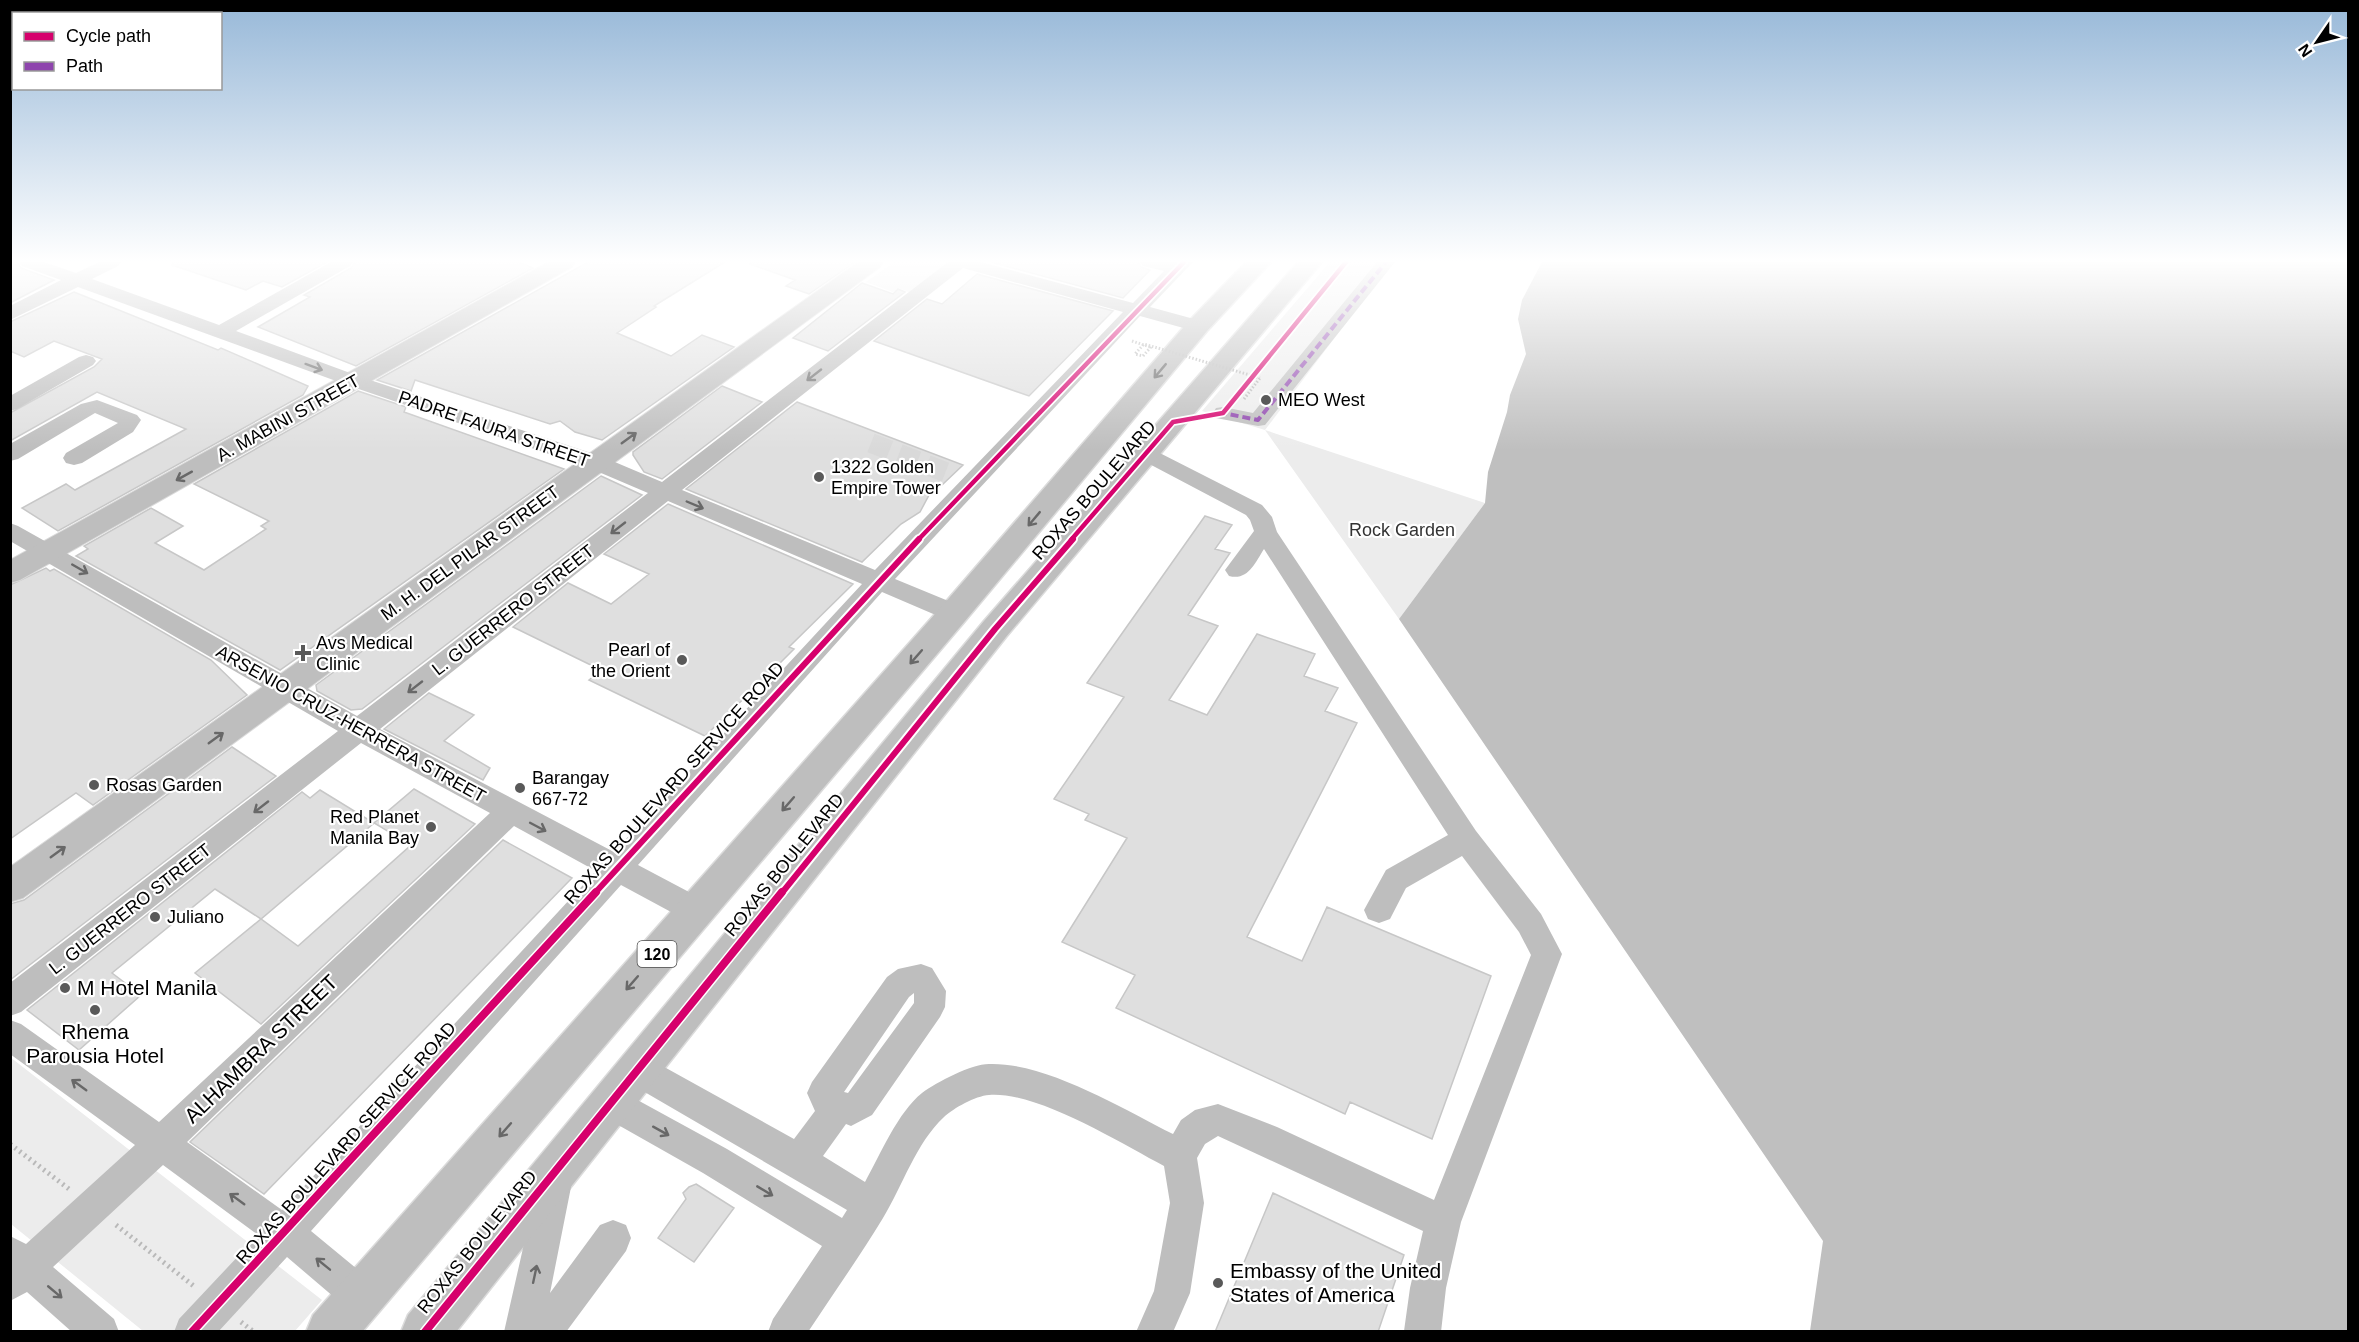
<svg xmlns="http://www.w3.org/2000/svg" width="2359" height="1342" viewBox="0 0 2359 1342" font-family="Helvetica,sans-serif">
<rect width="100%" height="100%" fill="#fff"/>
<path fill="#ececec" d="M894,262H935L946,265L909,292L898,288L893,292L866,282Z
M1330,262H1392L1265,430L1485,503L1399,619L1265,430L1202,411Z
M10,1057L322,1300L295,1331H143L11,1224Z"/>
<path fill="#bfbfbf" d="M1542,262H2348V1331H1810L1823,1241L1399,619L1485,503L1488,472L1507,412L1510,395L1526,354L1518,319L1522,300Z"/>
<path fill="#dfdfdf" stroke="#c7c7c7" stroke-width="1.5" d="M10,262H17L21,268L54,280L10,303Z
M173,262H327L282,287L263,281L246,290L172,265Z
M355,262H519L533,268L356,366L258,327L310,297L304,295L351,268Z
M588,262H725L654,306L656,307L617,333L671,356L702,335L734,347L602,440L575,432L560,421L550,424L415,380L411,391L377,380Z
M751,262H855L809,294L786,286L795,280L750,264Z
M991,262H1138L1141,267L1150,270L1123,298Z
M977,274L1113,311L1029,396L874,341L927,299L942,304Z
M862,283L893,294L898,289L905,292L828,351L793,338Z
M74,292L218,350L221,348L308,386L303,395L58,531L22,508L66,484L75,490L186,429L97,392L10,441V413L94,367L102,359L54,341L24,357L10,351V322Z
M722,386L762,402L662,479L644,472L633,455V452Z
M358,391L406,407L404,412L564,469L280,670L76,556L88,549L84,546L151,508L183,526L155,543L204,570L266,529L261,526L269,521L194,484Z
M797,402L963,465L941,486L935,484L920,512L901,524L862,562L686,489Z
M601,476L642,495L362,709L351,710L317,691L316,685Z
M668,504L853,584L789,647L794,649L764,679L705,736L589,680L601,670L513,627L568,583L611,604L649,574L604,554Z
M1205,516L1232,525L1215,549L1230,553L1188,615L1218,626L1169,700L1207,715L1257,634L1315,654L1304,676L1338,688L1325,711L1357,723L1247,937L1302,961L1327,907L1491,976L1432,1139L1350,1102L1345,1114L1116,1008L1135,975L1062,942L1127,838L1085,820L1089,814L1054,799L1124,697L1087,683Z
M46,568L50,571L54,569L211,660L247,695L93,805L76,793L10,839V585Z
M429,693L474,715L444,741L490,768L483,780L384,729Z
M232,747L276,776L10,980V904L24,900Z
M414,789L475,824L261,1024L195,973L261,919L298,946L411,845L374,823Z
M320,790L374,823L261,919L215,889L112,973L141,995L79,1050L27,1010L302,792L310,798Z
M503,840L572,878L264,1194L190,1142Z
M696,1184L734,1208L694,1262L658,1238L686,1199L683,1193L689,1187Z
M1273,1193L1404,1255L1378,1332H1215Z"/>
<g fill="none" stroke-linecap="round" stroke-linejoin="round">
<path stroke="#d9d9d9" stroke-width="20" stroke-dasharray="20 10" stroke-linecap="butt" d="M871,443L953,475"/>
<g stroke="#dbdbdb" stroke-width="2">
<path id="major" d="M548,262H575L572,267L20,580L10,583V560Z
M858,262H883L880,267L23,898L10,902V867Z"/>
</g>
<g stroke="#dbdbdb" stroke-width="3">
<path id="highway" d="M1246,262H1271L1207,331L965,621L362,1332H306L313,1315L943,605L1189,321Z
M1298,262H1322L1006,637L456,1332H401L408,1315L984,621Z"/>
</g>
<path stroke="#b9b9b9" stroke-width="3" stroke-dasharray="1.5 2" stroke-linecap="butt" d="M1132,341L1150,347
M1244,399L1260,378"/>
<path stroke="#b9b9b9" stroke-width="5" stroke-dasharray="2 4" stroke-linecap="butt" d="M10,1144L69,1189
M116,1225L195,1287
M241,1322L254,1332"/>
<path fill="#bebebe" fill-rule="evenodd" d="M19,262H44L76,273L99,262H121L118,266L92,279L219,325L331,262H353L350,266L236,331L361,377L603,457L662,482L948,262H981L1133,303L1164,271L1143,266L1140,262H1193L1150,307L1205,322L1208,326L1205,330L1198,332L1140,316L895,579L963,607L966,613L963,619L954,622L945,619L882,592L638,865L706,901L710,910L706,919L695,923L684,919L621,885L311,1231L374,1283L379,1296L374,1309L361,1314L348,1309L287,1257L218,1332H174L179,1319L258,1235L163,1165L53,1267L114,1319L119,1332H72L27,1292L10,1301V1236L26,1244L135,1145L10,1054V1020L21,1024L159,1122L490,813L361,743L21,1012L10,1016V983L338,731L10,541V523L18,526L357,716L648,493L587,467L347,385L78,287L10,320V306L61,280L22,266ZM963,268L1123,312L875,570L682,490ZM668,501L862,584L614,852L380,729ZM514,826L596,871L282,1210L187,1142Z
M1377,262H1395L1265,425L1258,426L1216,418L1213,413L1216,408L1223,407L1253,413Z
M86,355L93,357L96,361L93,365L17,409L10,411V396L79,357Z
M97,400L137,415L141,420L133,432L82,463L74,465L66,463L63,458L66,453L118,423L95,413L18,459L10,461V444L81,404Z
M1146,446L1262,505L1272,517L1277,532L1476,831L1541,914L1562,954L1461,1222L1446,1288L1441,1332L1404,1331L1410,1288L1423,1231L1218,1136L1205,1144L1197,1158L1204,1203L1190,1293L1173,1332H1136L1154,1291L1170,1203L1164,1166C1120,1143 1037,1091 989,1095C975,1096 954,1108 944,1117C916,1143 903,1185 883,1218C860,1256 833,1294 808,1332H768L773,1319L822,1246L703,1173L597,1113L592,1102L597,1091L609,1086L621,1091L727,1149L842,1218L847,1210L624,1080L620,1069L624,1058L636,1054L648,1058L794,1139L815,1111L807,1093L812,1082L887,977L898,969L921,964L932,968L946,991L945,1007L940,1017L872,1115L851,1126L846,1124L823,1156L865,1182C880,1155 898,1112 922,1093C937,1082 971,1064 989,1064C1046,1062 1123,1109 1173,1134L1181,1120L1195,1110L1218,1104L1277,1127L1434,1200L1531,955L1519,932L1462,856L1406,888L1390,919L1379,923L1368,919L1364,910L1386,870L1448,835L1264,549C1255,563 1248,581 1229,576L1225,570L1254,531L1250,520L1246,515L1138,458L1135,453L1138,448ZM914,993V1003L848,1093L844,1092L909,997Z
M555,1165L567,1170L572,1182L550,1293L600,1225L613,1220L626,1225L631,1238L626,1251L566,1332H504L538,1182L543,1170Z"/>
<use href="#major" fill="#bebebe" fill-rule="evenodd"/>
<use href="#highway" fill="#bebebe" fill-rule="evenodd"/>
<path stroke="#b9b9b9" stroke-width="3" stroke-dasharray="1.5 2" stroke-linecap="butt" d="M1151,347L1143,356L1135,354L1144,344L1260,378"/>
<path stroke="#8e44ad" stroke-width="4" stroke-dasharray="8 4" stroke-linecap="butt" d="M1226,410L1223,413L1258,420L1386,262"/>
<g stroke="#fff" stroke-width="8">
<path id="cycleway-far2" d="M918,540L1184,262
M1071,540L1173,422L1223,413L1346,262"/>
</g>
<g stroke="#fff" stroke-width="10">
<path id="cycleway-far1" d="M594,894L919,539
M781,894L995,629L1073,539"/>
</g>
<g stroke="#fff" stroke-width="11">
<path id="cycleway" d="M192,1332L596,892
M425,1332L782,892"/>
</g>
<use href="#cycleway-far2" stroke="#d6006c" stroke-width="4.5"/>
<use href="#cycleway-far1" stroke="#d6006c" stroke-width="6"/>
<use href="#cycleway" stroke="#d6006c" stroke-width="8"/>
</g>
<defs><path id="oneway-shaft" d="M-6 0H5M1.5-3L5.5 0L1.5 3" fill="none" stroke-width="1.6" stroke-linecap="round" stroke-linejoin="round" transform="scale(1.5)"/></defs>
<g stroke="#686868">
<use href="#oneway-shaft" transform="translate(314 367) rotate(20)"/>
<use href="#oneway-shaft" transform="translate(1160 371) rotate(130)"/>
<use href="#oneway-shaft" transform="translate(814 375) rotate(142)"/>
<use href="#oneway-shaft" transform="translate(629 438) rotate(-36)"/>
<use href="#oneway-shaft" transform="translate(184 476) rotate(151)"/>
<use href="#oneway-shaft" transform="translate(695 505) rotate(23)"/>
<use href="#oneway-shaft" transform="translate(1034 519) rotate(130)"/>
<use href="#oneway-shaft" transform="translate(618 528) rotate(142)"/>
<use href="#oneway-shaft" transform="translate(80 569) rotate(30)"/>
<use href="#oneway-shaft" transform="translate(916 657) rotate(131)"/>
<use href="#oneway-shaft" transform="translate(415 687) rotate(142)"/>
<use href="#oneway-shaft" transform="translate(216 738) rotate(-36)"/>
<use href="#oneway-shaft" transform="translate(788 804) rotate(131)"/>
<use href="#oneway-shaft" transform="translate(261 807) rotate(142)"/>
<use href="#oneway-shaft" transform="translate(538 827) rotate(28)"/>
<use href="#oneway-shaft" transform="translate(58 852) rotate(-36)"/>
<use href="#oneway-shaft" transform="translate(632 983) rotate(131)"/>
<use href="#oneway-shaft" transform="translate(79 1085) rotate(-144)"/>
<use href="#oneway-shaft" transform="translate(505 1130) rotate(131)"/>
<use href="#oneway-shaft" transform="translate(661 1131) rotate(29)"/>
<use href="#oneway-shaft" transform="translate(765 1191) rotate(31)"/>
<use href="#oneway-shaft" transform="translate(237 1199) rotate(-144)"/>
<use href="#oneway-shaft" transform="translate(323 1264) rotate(-141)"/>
<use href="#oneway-shaft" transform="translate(535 1274) rotate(-78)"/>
<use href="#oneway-shaft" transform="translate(55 1292) rotate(40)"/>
</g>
<linearGradient id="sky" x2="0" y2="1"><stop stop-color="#97b8d8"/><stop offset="0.58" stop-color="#fff"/><stop offset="1" stop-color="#fff" stop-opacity="0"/></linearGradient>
<rect width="2359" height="450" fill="url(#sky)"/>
<g fill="#595959" stroke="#fff" stroke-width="2">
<circle cx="1266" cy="400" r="6"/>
<circle cx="819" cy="477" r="6"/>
<path d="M300 644h6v6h6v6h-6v6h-6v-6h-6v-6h6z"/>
<circle cx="682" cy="660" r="6"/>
<circle cx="94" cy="785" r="6"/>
<circle cx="520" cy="788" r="6"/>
<circle cx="431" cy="827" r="6"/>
<circle cx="155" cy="917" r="6"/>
<circle cx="65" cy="988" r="6"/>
<circle cx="95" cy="1010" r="6"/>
<circle cx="1218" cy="1283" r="6"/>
</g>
<g text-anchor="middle" stroke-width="4.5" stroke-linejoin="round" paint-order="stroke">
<rect fill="#fff" stroke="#4c4c4c" stroke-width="1.5" x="637.5" y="941" width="39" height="26" rx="4.5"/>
<g font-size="16" font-weight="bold" fill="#000">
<text x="657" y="960">120</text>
</g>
<g font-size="18" fill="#000" stroke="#fff" text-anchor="start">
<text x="1278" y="406">MEO West</text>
<text x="831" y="473">1322 Golden<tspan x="831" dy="21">Empire Tower</tspan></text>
<text x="316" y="649">Avs Medical<tspan x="316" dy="21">Clinic</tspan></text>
<text x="670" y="656" text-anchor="end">Pearl of<tspan x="670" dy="21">the Orient</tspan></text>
<text x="532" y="784">Barangay<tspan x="532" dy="21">667-72</tspan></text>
<text x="106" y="791">Rosas Garden</text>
<text x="419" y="823" text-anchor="end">Red Planet<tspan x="419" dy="21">Manila Bay</tspan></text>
<text x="167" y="923">Juliano</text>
</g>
<g font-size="18" fill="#000" stroke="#fff">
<text transform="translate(288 418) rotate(-29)" y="6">A. MABINI STREET</text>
<text transform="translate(494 429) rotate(19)" y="6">PADRE FAURA STREET</text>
<text transform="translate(1094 490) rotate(-49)" y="6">ROXAS BOULEVARD</text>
<text transform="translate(470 553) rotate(-36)" y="6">M. H. DEL PILAR STREET</text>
<text transform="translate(513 610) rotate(-38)" y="6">L. GUERRERO STREET</text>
<text transform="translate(351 724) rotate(29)" y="6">ARSENIO CRUZ-HERRERA STREET</text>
<text transform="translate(674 783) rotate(-48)" y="6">ROXAS BOULEVARD SERVICE ROAD</text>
<text transform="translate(784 865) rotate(-51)" y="6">ROXAS BOULEVARD</text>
<text transform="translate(130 909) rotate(-38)" y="6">L. GUERRERO STREET</text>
<text transform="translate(346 1143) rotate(-48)" y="6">ROXAS BOULEVARD SERVICE ROAD</text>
<text transform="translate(477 1242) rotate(-51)" y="6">ROXAS BOULEVARD</text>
</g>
<g font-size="18" fill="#333" stroke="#fff">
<text x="1402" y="536">Rock Garden</text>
</g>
<g font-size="21" fill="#000" stroke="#fff" text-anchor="start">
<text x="77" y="995">M Hotel Manila</text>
<text x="95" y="1039" text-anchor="middle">Rhema<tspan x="95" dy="24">Parousia Hotel</tspan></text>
<text x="1230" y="1278">Embassy of the United<tspan x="1230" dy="24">States of America</tspan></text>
</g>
<g font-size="21" fill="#000" stroke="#fff">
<text transform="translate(261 1049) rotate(-44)" y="7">ALHAMBRA STREET</text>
</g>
</g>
<rect width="2359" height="1342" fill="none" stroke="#000000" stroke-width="24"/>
<rect x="12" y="12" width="210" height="78" fill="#ffffff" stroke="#999999" stroke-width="1.5"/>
<rect x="24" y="32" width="30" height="9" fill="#d6006c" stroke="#999999" stroke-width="1.5"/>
<text x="66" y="42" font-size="18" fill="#000000">Cycle path</text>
<rect x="24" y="62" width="30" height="9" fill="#8e44ad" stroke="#999999" stroke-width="1.5"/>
<text x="66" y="72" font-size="18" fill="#000000">Path</text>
<g transform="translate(2317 42) rotate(235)" stroke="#ffffff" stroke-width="4.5" paint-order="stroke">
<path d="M0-4.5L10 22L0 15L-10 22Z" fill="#000000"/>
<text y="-9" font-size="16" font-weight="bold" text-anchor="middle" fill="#000000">N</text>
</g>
</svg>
